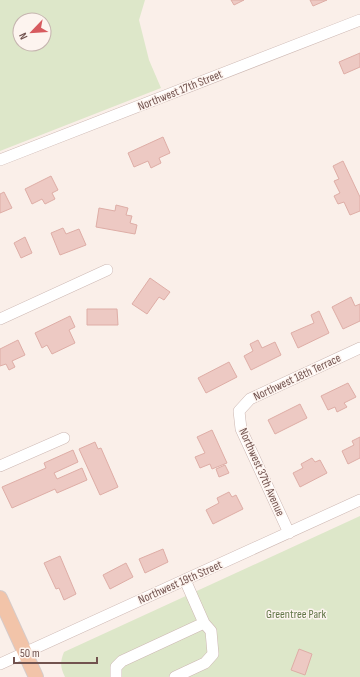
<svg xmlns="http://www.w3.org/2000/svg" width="360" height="677" viewBox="0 0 360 677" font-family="'Sofia Sans Condensed',sans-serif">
<rect width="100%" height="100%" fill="#faefe9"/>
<path fill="#dde7c9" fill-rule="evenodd" d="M0,0H145L139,20L149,60L161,88L0,151ZM20,20H44V44H20Z
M360,516V677H65C60,667 60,662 64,652Z"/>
<path fill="#edc9c3" stroke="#deada6" d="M231,0H244L234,5Z
M310,0H327L313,6Z
M360,53V67L344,74L339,62Z
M163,137L170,153L159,158L161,163L151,168L148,161L134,167L128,153Z
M343,161L360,197V211L350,215L344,202L338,204L334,196L340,193L334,181L339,179L333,166Z
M51,176L58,190L52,193L55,199L45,204L42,199L32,204L25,189Z
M4,192L12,208L0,213V194Z
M116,205L128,208L126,215L132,216L130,223L137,225L135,234L96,227L99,208L115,211Z
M63,228L66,234L79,229L86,245L60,255L51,233Z
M25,237L32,253L21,258L14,243Z
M150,278L170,292L164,300L159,297L147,314L132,304Z
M351,297L355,306L360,304V321L343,329L332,307Z
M87,309H117L118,325H87Z
M319,311L329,333L298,348L291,333L314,323L311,315Z
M70,316L75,327L69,330L75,343L52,354L47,345L42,348L35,333Z
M18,340L25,355L12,361L15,367L9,370L6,364L0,366V349Z
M258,340L262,348L275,342L281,355L251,370L244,356L253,351L250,344Z
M229,362L237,377L206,393L198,378Z
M348,383L356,397L344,403L347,407L337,412L335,407L328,410L321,396Z
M300,404L307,418L275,434L268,420Z
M212,430L227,463L212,469L210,464L200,468L195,457L205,453L197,437Z
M360,437V458L348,464L342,451L354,445L352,441Z
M95,442L98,449L101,448L118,487L100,495L79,449Z
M73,450L78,462L54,473L57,479L82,468L87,480L57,493L55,489L12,508L2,487L46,468L44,463Z
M312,458L315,462L320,460L327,473L300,487L293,473L303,468L301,464Z
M225,465L229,473L219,477L216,469Z
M229,492L232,497L236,495L243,509L213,524L206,510L219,503L217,498Z
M163,549L168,562L145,573L139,559Z
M60,556L76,594L64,600L59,588L56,589L44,563Z
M126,563L133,577L110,589L103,575Z
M299,649L312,654L305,675L291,670Z"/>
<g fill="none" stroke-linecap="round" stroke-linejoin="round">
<g stroke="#cdb8b3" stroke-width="12">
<path id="minor" d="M0,160L360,20
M0,319L107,270
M0,466L64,438
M289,533L241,429L239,411L250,399L360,348
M0,664L360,500
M116,677V667L122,661L204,623
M175,677L205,663L213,654L211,631L204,623L185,580"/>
</g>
<g stroke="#d5cbca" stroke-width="16">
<path id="major" d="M0,598L36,677"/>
</g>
<use href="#minor" stroke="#fff" stroke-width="11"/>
<use href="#major" stroke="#f2c4a9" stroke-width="14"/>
</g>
<g text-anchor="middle" stroke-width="3" stroke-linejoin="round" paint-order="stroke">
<g font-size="12" fill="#72534f" stroke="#fdf4ef">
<text transform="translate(180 90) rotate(-22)" y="4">Northwest 17th Street</text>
<text transform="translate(297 377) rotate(-25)" y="4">Northwest 18th Terrace</text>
<text transform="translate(262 472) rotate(66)" y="4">Northwest 37th Avenue</text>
<text transform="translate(180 582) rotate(-24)" y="4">Northwest 19th Street</text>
</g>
<g font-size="12" fill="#627748" stroke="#fdf4ef">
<text x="296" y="618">Greentree Park</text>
</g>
</g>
<g transform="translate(32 32) rotate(245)"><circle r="19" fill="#fdf4ef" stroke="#c5b4af"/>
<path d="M0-3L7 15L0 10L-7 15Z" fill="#d75b5f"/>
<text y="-6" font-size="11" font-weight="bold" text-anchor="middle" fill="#72534f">N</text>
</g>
<path d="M14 657v6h83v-6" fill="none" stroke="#72534f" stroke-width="2"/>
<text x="20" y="657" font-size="12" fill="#72534f" stroke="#fdf4ef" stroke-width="3" paint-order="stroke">50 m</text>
</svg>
